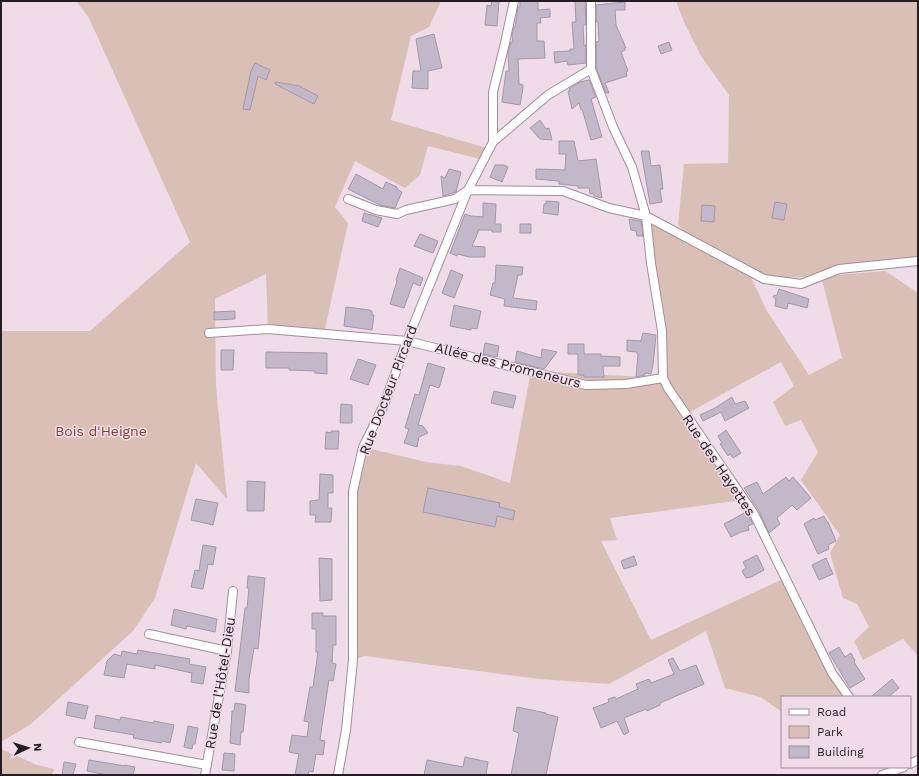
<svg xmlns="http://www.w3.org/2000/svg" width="919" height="776" viewBox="0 0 919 776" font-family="'Work Sans',sans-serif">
<rect width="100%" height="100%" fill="#f0dce8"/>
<path fill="#dabfb6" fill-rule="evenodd" d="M76,1H441L429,27L411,36L391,120L490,149L484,160L428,146L420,175L405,188L355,161L335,207L348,223L325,329H268L266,274L215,299L216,386L227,499L196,463L155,598L133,631L31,724L1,742V331H90L190,242L89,18Z
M676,1H918V261L852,268L824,276L885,271L918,293V656L903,639L863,660L854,641L869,627L857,604L843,598L830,553L840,535L801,480L818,452L801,420L785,426L773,402L794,386L781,362L690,412L677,398L743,500L610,518L617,540L601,541L651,640L785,578L849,697H782V712L760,697L725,688L706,631L609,684L539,679L365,656L353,660V491L363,447L426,462L461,466L510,483L531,371L663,378L646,216L695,242L678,225L684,164L728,163L729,95L701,56L684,22ZM748,271L764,279L821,276L842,358L809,375L767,311Z
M1,749L37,765L54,769L52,775H1Z"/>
<path fill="#c2b8c9" stroke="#a198a8" d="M492,1H499L497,26L485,25L487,5L491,6Z
M520,1H538V10L550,9V17L540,18L541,23H537V41H544L545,58L518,59L519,84L523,85V88L520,105L502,102L506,71H509L508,54L511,42H513L512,35L514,27H515L518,7H520Z
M575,1H585L586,25H583L584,46L586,45V63L568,65L567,61L555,63L554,52L570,51V49H574L572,22H576Z
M625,2V10H615L616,25L626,48H624L625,50L621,52L628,71L626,72L627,76L605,83L609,93H606L596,68V42L599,41L598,22H596V5Z
M434,34L442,68L428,71V89L412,88L413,71H421L416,39Z
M669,42L672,50L661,54L658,46Z
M255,63L270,70L266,80L258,76L250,110L243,109L251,71Z
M589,80L596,97L591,99L602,137L591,140L582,109L581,110L579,103L572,109L568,91H570L569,89L580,82Z
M276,82L299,86L318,96L314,104L275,84Z
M540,120L546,129L549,128L552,140L540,139L530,128Z
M559,141H574L578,161L596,159L602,198L594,196L593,193L590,194L589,188H578V186L559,184V181L536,179V169L565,170L566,154H559Z
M641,151H649L651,166L660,165L663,189H660L662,202L650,204Z
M495,165H504L508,167L502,182L490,177Z
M449,169L461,172L456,192L443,196L441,176L445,178Z
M356,174L383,189L386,182L397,187V189L402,192L395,208L380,205L348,189Z
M546,201L559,202L558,215L543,213L544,204H546Z
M775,202L787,204L784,220L772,218Z
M483,203L496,204L495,224H501V232H492V230H479L472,246L485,247V257H469L458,254L457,256L450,253L465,214L471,216L483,217Z
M702,205L715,206L714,222L701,221Z
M364,213L382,218L378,227L362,221Z
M629,219L641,221L643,236H637L636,231L631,230Z
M520,224H531V233H520Z
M420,234L438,241L433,253L414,246Z
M496,265L523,267L522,275H518L513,298L537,301L536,310L504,306L505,299L490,295L493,283H495Z
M400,268L423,278L420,286L413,283L404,308L390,304L397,281L396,280Z
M451,270L463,275L454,298L442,293Z
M779,289L809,299L807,308L788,303L787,309L775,306L776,300L773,296L777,295Z
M454,305L481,311L477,329L471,328V330L450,326Z
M346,307L370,310V311H372V315H374L372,330L344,326Z
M235,311V319L214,320V312Z
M643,333L656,335L653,365L651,374L645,373V375L636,377L638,354H637V352L627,351V340L641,341Z
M485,343L499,346L497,357L483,354Z
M568,344H584V354H601V356L620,357V366H603L604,377H584V375H578V354H568Z
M542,349L557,352L544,369L515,362L517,351L541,358Z
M221,350H234L233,370H221Z
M266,352L327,353V374L315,373V371L289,370V368H266Z
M358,359L376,365L368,385L350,379Z
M428,363L445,368L439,388L430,385L418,425L423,426L428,433L419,437L417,447L404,443L409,429L405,428L415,394L419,395Z
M494,391L516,396L513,408L491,403Z
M732,397L735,404L745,401L749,408L725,421L721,412L703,421L700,415L715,408Z
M341,404L352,405V423H340Z
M726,430L741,453L733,458L730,454L728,456L720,444L722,443L718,436Z
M331,431H339L338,449H325L326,432L331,433Z
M320,474L333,475V493H328V508H332L331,522H315L316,515H310V501L319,500Z
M786,477L789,481L793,477L811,498L797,510L792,505L777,518L780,524L769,533L759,511L744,488L757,482L763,494Z
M247,481L265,482L264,511H247Z
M428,488L500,503L499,507L515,511L513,520L497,516L495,527L423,512Z
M196,499L218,503L213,525L191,520Z
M746,512L753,524L748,526L749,530L741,532L731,537L724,524Z
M824,516L827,522H828L836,541L828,545L829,549L818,554L804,524L814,518L815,520Z
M203,545L216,547L213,565L208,564L203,589L191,587L195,570L199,571Z
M757,555L764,570L751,577L746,578L742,571L746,568L743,562Z
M634,556L637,565L624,569L621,561Z
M319,558L332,559V600L320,601Z
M826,558L833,574L819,580L812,565Z
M248,576L265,578L258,649L254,648L249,679V693L235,691L245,608H247L249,588H247Z
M174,609L217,619L215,632L187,626L186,629L171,625Z
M312,613H323V616H336V645H333L332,663L336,664L333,681L329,680L324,712L320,740L325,741L323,755L316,754L313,772L309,771L308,775H295L299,754L289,752L292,735L307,737L309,722L304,721L310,687H313L318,652H316V629H312Z
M839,647L845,657L851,653L855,661L854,662L865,679L850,688L829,653Z
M138,650L190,659L189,664L206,667L203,684L191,682L192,673L155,665V669L127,664L124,678L104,675L107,661L114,654L121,656L122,651L137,654Z
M673,658L680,671L696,665L704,684L660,703V705L647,711L646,709L624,718L629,732L624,735L617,721L601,728L593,708L609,702L608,699L615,697L616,699L638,689L636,684L649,679L651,683L674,674L668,660Z
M892,679L899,688L888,697H871Z
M68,702L88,706L85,719L66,715Z
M235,703L246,705L243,732H241L240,745L230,743L232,711H234Z
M517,707L546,713V714L558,717L546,775H511L519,733L513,731Z
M96,715L120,720L121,717L153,723L154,721L174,725L170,743L162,741L161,743L133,738L134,735L94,728Z
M188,726L198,728L195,744H193L192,749L184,747Z
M224,753L235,754L234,771L222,770Z
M465,757L488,762L486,775H424L427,760L463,767Z
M89,760L125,766V765L135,767L133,775H107L87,771Z
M64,762L76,764L73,775H62Z"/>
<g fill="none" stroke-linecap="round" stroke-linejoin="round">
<g stroke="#a08e99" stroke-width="10">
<path id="minor" d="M591,1V69L613,127L632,167L646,216L764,279L801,284L839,269L918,261
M493,142V92L505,43L514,1
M348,199L376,210L397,214L406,210L455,199L468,190L563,191L609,208L646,216L651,263L662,331L663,378L668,388L754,514L832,673L849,697
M209,333L268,329L407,341L586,385L626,384L663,378
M149,634L227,651
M79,742L207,765
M910,764L918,760
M205,775L227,651L233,591
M338,775L346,730L353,660V491L363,447L384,405L407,341L468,190L493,142L548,95L591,69
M882,775L904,767"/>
</g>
<use href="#minor" stroke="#fff" stroke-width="8"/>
</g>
<g text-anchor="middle" stroke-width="3" stroke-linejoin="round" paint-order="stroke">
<g font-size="14" fill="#241d22" stroke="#f0dce8">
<text transform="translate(508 365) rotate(14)" y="5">Allée des Promeneurs</text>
<text transform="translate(388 390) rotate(-69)" y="5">Rue Docteur Pircard</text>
<text transform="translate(719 465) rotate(56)" y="5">Rue des Hayettes</text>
<text transform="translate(220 683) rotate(-81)" y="5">Rue de l’Hôtel-Dieu</text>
</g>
<g font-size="14" fill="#804533" stroke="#f0dce8">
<text x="101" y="436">Bois d'Heigne</text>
</g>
</g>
<rect width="919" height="776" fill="none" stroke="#241d22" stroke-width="4"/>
<rect x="781" y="696" width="130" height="72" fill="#f0dce8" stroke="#9e9099"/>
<rect x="789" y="709" width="20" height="6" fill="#ffffff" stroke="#9e9099"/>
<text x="817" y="716" font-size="12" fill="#241d22">Road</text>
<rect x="789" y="726" width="20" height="12" fill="#dabfb6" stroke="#9e9099"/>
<text x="817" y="736" font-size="12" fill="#241d22">Park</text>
<rect x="789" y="746" width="20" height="12" fill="#c2b8c9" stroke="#9e9099"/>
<text x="817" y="756" font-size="12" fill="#241d22">Building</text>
<g transform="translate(28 748) rotate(86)" stroke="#f0dce8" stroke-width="3" paint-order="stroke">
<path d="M0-3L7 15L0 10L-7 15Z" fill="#241d22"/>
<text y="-6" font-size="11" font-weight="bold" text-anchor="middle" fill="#241d22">N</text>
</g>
</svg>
